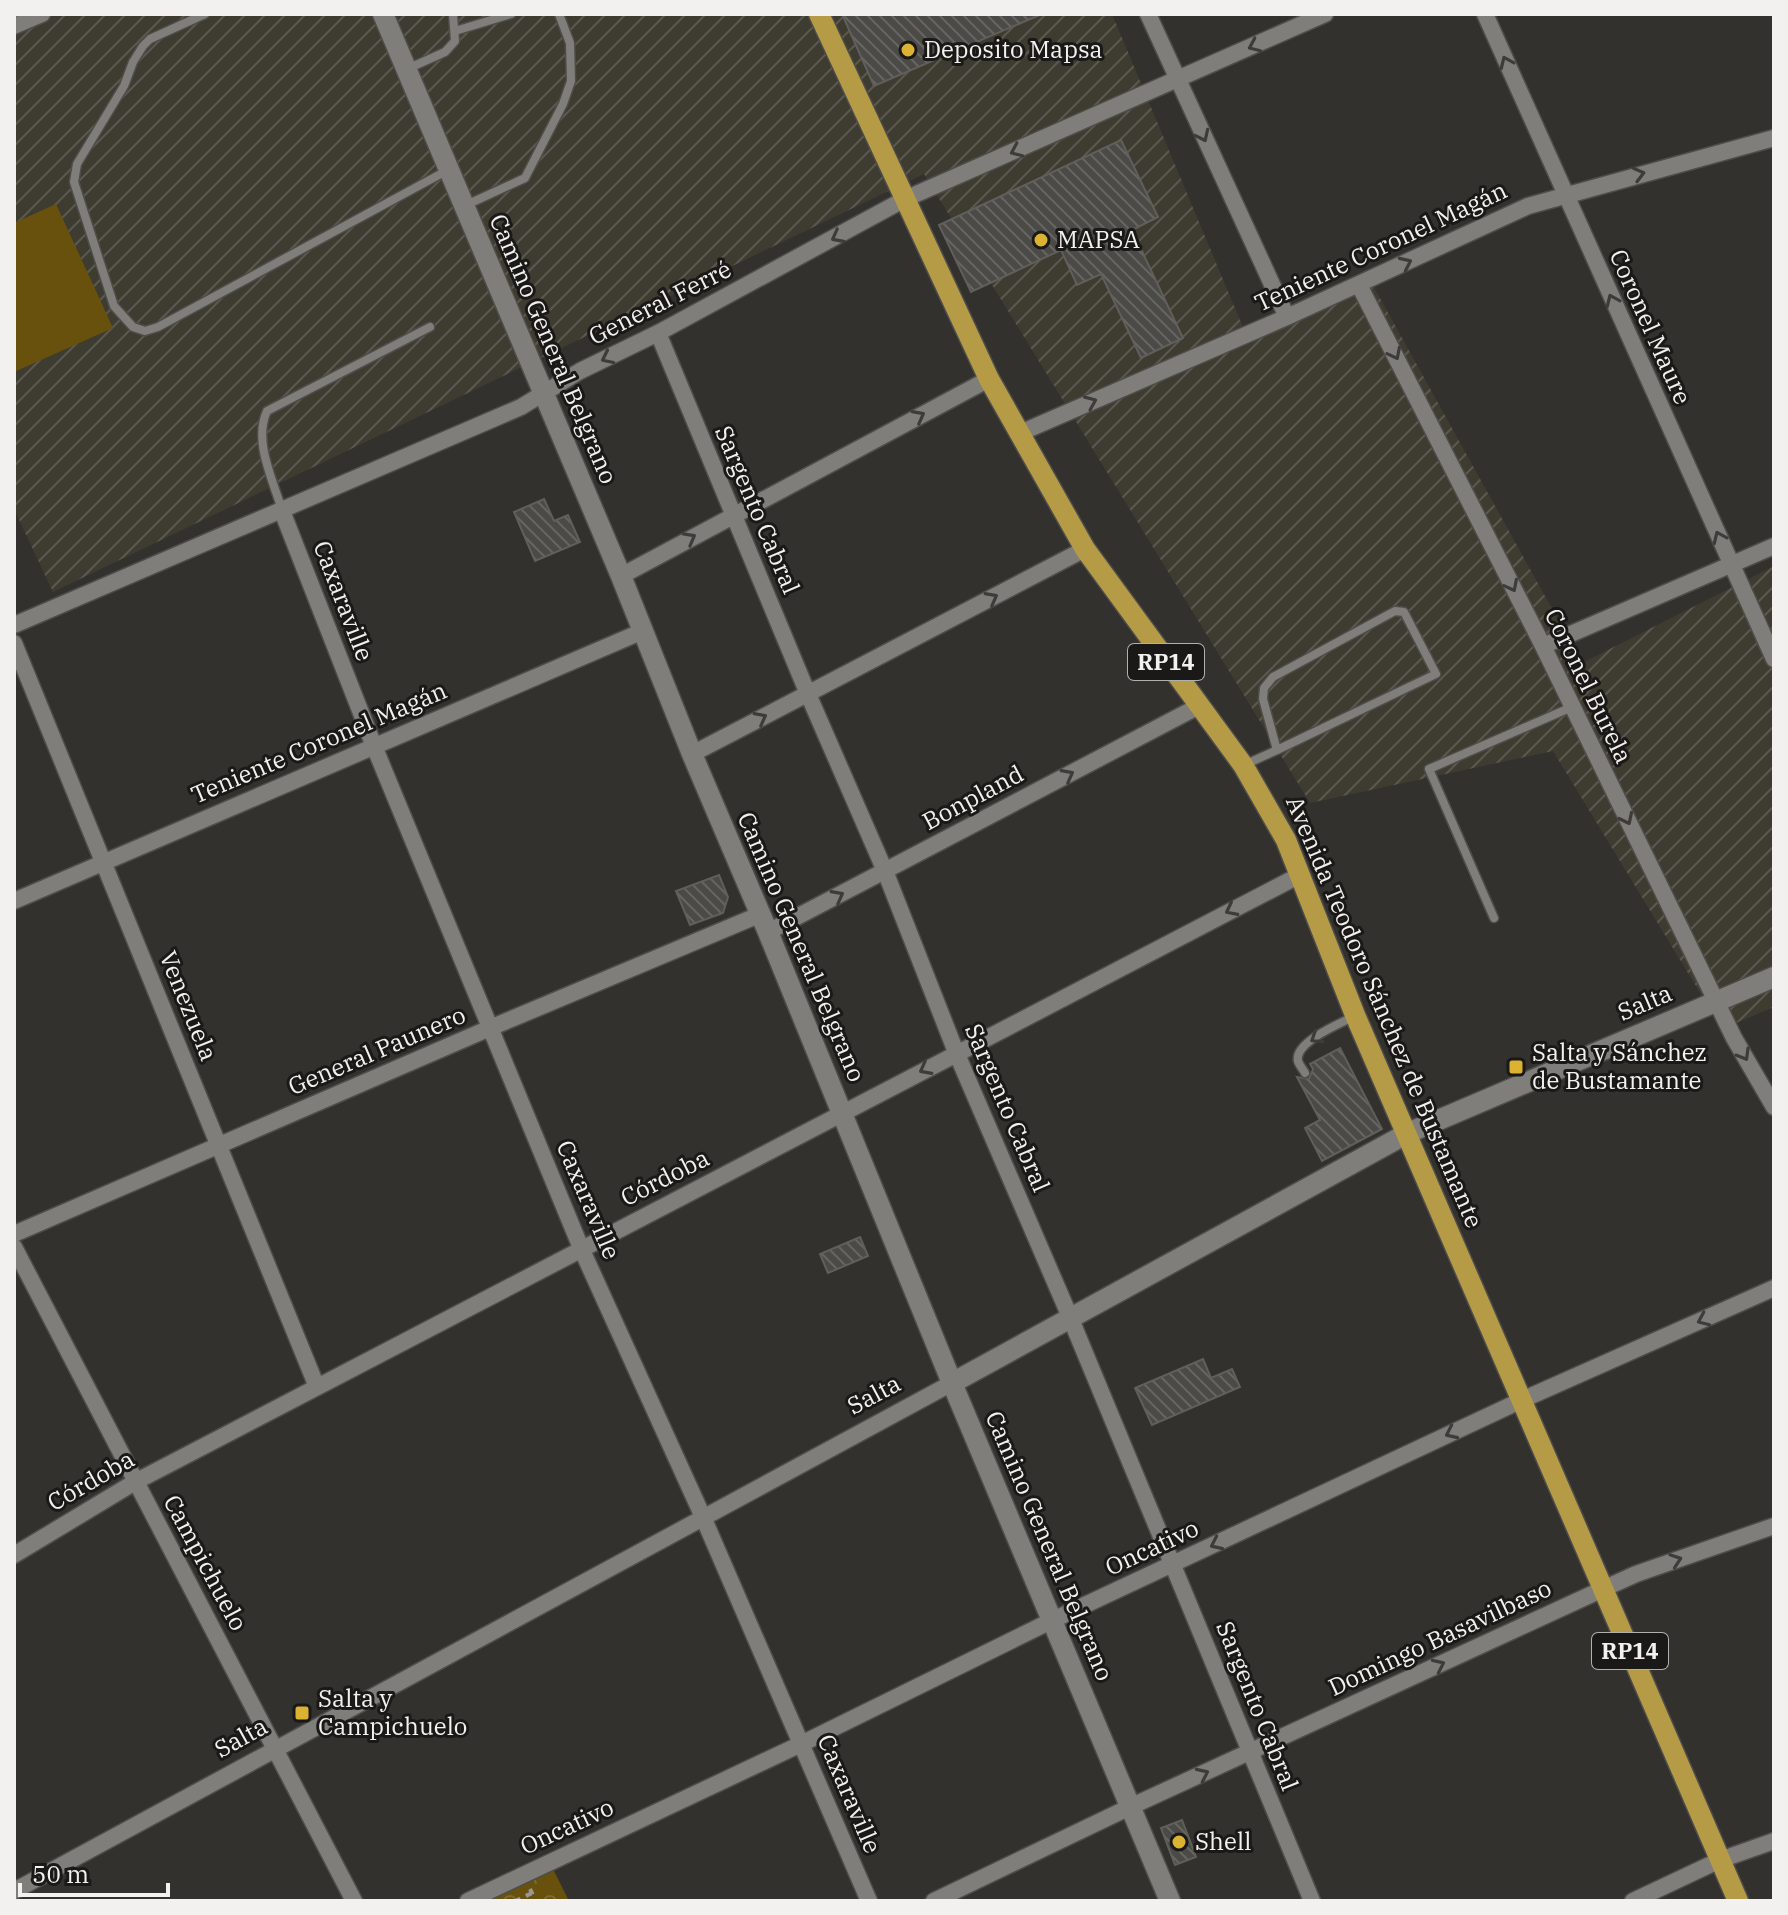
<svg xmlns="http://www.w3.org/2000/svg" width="1788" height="1915" viewBox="0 0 1788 1915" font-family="'IBM Plex Serif',serif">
<defs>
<pattern id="industrial-furrows" width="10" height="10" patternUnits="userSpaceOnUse" patternTransform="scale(2)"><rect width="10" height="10" fill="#3e3b31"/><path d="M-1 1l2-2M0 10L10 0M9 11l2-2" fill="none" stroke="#5a584f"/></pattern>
<pattern id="park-crowns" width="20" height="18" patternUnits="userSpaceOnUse" patternTransform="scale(2)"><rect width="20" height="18" fill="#67510d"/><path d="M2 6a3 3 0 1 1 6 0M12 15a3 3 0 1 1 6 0" fill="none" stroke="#7d6a31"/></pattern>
<pattern id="building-back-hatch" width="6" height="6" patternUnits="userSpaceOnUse" patternTransform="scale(2)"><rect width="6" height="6" fill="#4b4a46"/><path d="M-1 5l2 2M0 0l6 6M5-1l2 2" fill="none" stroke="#656561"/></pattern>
</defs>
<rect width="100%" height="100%" fill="#32312d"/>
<path fill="url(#industrial-furrows)" d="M14,14H1112L1250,344L1365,271L1582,663L1774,566V1007L1722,1029L1553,751L1310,803L924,174L53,592L14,509Z"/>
<path fill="url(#park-crowns)" d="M549,1861L569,1901H468Z"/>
<path fill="#67510d" d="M56,204L113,328L14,372V223Z"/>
<path fill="url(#building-back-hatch)" stroke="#615f5b" stroke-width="2" d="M842,14H1042L874,86Z
M1121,140L1158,217L1132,230L1183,338L1141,358L1101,274L1077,285L1061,250L971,292L939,225Z
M544,499L554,521L568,515L580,542L535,561L514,512Z
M719,875L728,897L723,913L690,925L676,891Z
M1340,1048L1382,1129L1322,1161L1305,1128L1320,1120L1297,1077L1309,1079L1313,1069L1310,1064Z
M860,1237L868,1256L828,1273L820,1254Z
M1203,1359L1211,1378L1232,1369L1240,1387L1152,1425L1135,1388Z
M1182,1820L1196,1857L1175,1865L1161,1828Z"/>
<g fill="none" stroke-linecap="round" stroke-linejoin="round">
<g stroke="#4e4d49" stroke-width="11">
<path id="lane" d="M205,14L150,39L143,46L133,62L124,86L77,164L74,182L114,306L133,327L145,331L158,327L448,170
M455,31L511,14
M407,69L445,52L455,41L453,14
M464,206L525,178L563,104L571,81L570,43L559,14
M282,510C273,480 253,441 267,411L430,327
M1244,765L1277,750L1436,674L1404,612L1395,611L1273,677L1264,688L1263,699L1277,750
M1494,918L1429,769L1572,707
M1305,1073C1303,1069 1299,1065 1298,1061C1294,1042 1341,1023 1355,1016"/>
</g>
<g stroke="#4e4d49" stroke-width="19">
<path id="street" d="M1148,14L1287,317
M1485,14L1774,659
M14,26L42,14
M1359,285L1543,646L1734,1038L1774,1107
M658,333L808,694L885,871L956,1052L1070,1317L1312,1901
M1020,433L1287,317L1528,206L1774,138
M282,511L374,746L581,1248L703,1517L869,1901
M621,576L989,379
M14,625L521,407L580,371L658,333L905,199L1325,14
M14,643L317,1387
M1543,646L1774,546
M692,754L1085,549
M14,901L643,631
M768,932L1199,706
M14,1234L490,1028L761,914
M14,1247L354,1901
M14,1555L135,1482L1300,875
M14,1891L952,1383
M468,1901L801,1744L1053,1620L1522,1400L1774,1288
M934,1901L1132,1806L1603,1589L1636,1574L1774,1526
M1633,1901L1720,1860L1774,1841"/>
</g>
<g stroke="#4e4d49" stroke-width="23">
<path id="secondary" d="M383,14L621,576L692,754L768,932L952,1383L1170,1901
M952,1383L1408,1133L1774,977"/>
</g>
<g stroke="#4e4d49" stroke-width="23">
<path id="primary" d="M819,14L989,379L1085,549L1243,765L1286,840L1355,1015L1738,1901"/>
</g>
<path stroke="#989795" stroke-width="4" stroke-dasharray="6 6" stroke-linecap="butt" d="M530,1889L536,1901
M515,1901L532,1893"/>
<use href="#lane" stroke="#807e7a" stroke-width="8"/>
<use href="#street" stroke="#807e7a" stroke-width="16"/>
<use href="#secondary" stroke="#807e7a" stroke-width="20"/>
<use href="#primary" stroke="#b69b47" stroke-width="20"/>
</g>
<defs><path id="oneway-chevron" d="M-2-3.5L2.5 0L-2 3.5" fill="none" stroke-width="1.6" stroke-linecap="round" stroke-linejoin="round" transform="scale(2)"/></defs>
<g stroke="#3e3c3a">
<use href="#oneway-chevron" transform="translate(1254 46) rotate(156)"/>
<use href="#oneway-chevron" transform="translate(1506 62) rotate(-114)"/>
<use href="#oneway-chevron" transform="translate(1203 136) rotate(65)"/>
<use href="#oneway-chevron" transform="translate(1016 151) rotate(156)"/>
<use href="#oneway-chevron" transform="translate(1639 174) rotate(-15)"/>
<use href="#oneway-chevron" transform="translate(837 237) rotate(152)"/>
<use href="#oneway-chevron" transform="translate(1406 263) rotate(-25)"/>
<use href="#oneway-chevron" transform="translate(1612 300) rotate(-114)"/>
<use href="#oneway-chevron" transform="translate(1395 354) rotate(63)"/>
<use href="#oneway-chevron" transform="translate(607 358) rotate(154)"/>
<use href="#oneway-chevron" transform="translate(1091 402) rotate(-23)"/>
<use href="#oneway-chevron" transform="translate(919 416) rotate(-28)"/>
<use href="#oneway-chevron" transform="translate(1719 537) rotate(-114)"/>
<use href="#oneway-chevron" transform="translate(690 538) rotate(-29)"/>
<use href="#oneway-chevron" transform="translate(1512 586) rotate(63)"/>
<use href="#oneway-chevron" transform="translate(992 598) rotate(-28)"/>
<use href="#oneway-chevron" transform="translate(761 718) rotate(-28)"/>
<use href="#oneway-chevron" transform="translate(1068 775) rotate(-28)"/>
<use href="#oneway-chevron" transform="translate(1627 819) rotate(64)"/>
<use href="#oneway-chevron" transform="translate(838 896) rotate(-28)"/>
<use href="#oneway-chevron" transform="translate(1231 910) rotate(153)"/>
<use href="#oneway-chevron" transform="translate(1316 1038) rotate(147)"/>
<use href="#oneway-chevron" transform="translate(1744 1055) rotate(60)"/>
<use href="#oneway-chevron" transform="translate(925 1069) rotate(152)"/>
<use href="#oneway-chevron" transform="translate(1703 1320) rotate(156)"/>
<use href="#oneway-chevron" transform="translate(1451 1433) rotate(155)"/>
<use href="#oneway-chevron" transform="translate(1216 1544) rotate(155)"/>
<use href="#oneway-chevron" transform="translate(1676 1560) rotate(-19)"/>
<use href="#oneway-chevron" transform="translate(1439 1665) rotate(-25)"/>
<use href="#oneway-chevron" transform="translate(1203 1774) rotate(-25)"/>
</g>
<g fill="#dcb233" stroke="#1a1917" stroke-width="3">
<circle cx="908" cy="50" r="8"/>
<circle cx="1041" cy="240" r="8"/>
<rect x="1508" y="1059" width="16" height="16" rx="4"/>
<rect x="294" y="1705" width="16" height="16" rx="4"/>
<circle cx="1179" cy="1842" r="8"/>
</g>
<g text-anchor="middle" stroke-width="6" stroke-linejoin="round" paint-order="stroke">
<g fill="#1a1917" stroke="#b1b0ae" stroke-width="2">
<rect x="1128" y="644" width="76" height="36" rx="6"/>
<rect x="1592" y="1633" width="76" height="36" rx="6"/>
</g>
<g font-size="22" font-weight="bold" fill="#f2f1ef">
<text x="1166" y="670">RP14</text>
<text x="1630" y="1659">RP14</text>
</g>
<g font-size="24" fill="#f2f1ef" stroke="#1a1917" text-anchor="start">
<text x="924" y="58">Deposito Mapsa</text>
<text x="1057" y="248">MAPSA</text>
<text x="1532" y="1061">Salta y Sánchez<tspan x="1532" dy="28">de Bustamante</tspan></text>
<text x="318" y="1707">Salta y<tspan x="318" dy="28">Campichuelo</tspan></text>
<text x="1195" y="1850">Shell</text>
</g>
<g font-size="24" fill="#f2f1ef" stroke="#1a1917">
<text transform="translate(1381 247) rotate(-25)" y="8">Teniente Coronel Magán</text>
<text transform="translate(660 303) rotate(-27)" y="8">General Ferré</text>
<text transform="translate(1650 327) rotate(66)" y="8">Coronel Maure</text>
<text transform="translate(553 349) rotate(67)" y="8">Camino General Belgrano</text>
<text transform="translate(757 510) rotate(67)" y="8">Sargento Cabral</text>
<text transform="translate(343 601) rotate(69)" y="8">Caxaraville</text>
<text transform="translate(1588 686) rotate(64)" y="8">Coronel Burela</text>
<text transform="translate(319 743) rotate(-23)" y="8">Teniente Coronel Magán</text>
<text transform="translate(973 798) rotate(-28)" y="8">Bonpland</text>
<text transform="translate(801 947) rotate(67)" y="8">Camino General Belgrano</text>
<text transform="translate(1645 1003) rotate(-23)" y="8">Salta</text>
<text transform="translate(188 1006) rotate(68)" y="8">Venezuela</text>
<text transform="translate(1384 1012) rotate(67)" y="8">Avenida Teodoro Sánchez de Bustamante</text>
<text transform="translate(377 1051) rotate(-23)" y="8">General Paunero</text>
<text transform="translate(1007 1108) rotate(67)" y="8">Sargento Cabral</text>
<text transform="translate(665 1178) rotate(-27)" y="8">Córdoba</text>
<text transform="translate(588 1200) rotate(67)" y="8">Caxaraville</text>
<text transform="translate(874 1395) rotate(-28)" y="8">Salta</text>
<text transform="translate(91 1481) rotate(-30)" y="8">Córdoba</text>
<text transform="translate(1049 1546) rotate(67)" y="8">Camino General Belgrano</text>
<text transform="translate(1152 1548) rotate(-25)" y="8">Oncativo</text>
<text transform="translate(205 1563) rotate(62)" y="8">Campichuelo</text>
<text transform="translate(1440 1638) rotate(-25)" y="8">Domingo Basavilbaso</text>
<text transform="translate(1257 1706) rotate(68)" y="8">Sargento Cabral</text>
<text transform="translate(241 1738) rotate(-29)" y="8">Salta</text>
<text transform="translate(849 1794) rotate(67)" y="8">Caxaraville</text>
<text transform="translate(567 1827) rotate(-25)" y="8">Oncativo</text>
</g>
</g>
<rect width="1788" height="1915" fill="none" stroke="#f2f1ef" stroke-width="32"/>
<path d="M20 1883v12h148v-12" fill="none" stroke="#f2f1ef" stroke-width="4"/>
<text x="32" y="1883" font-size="24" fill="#f2f1ef" stroke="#1a1917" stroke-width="6" paint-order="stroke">50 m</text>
</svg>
